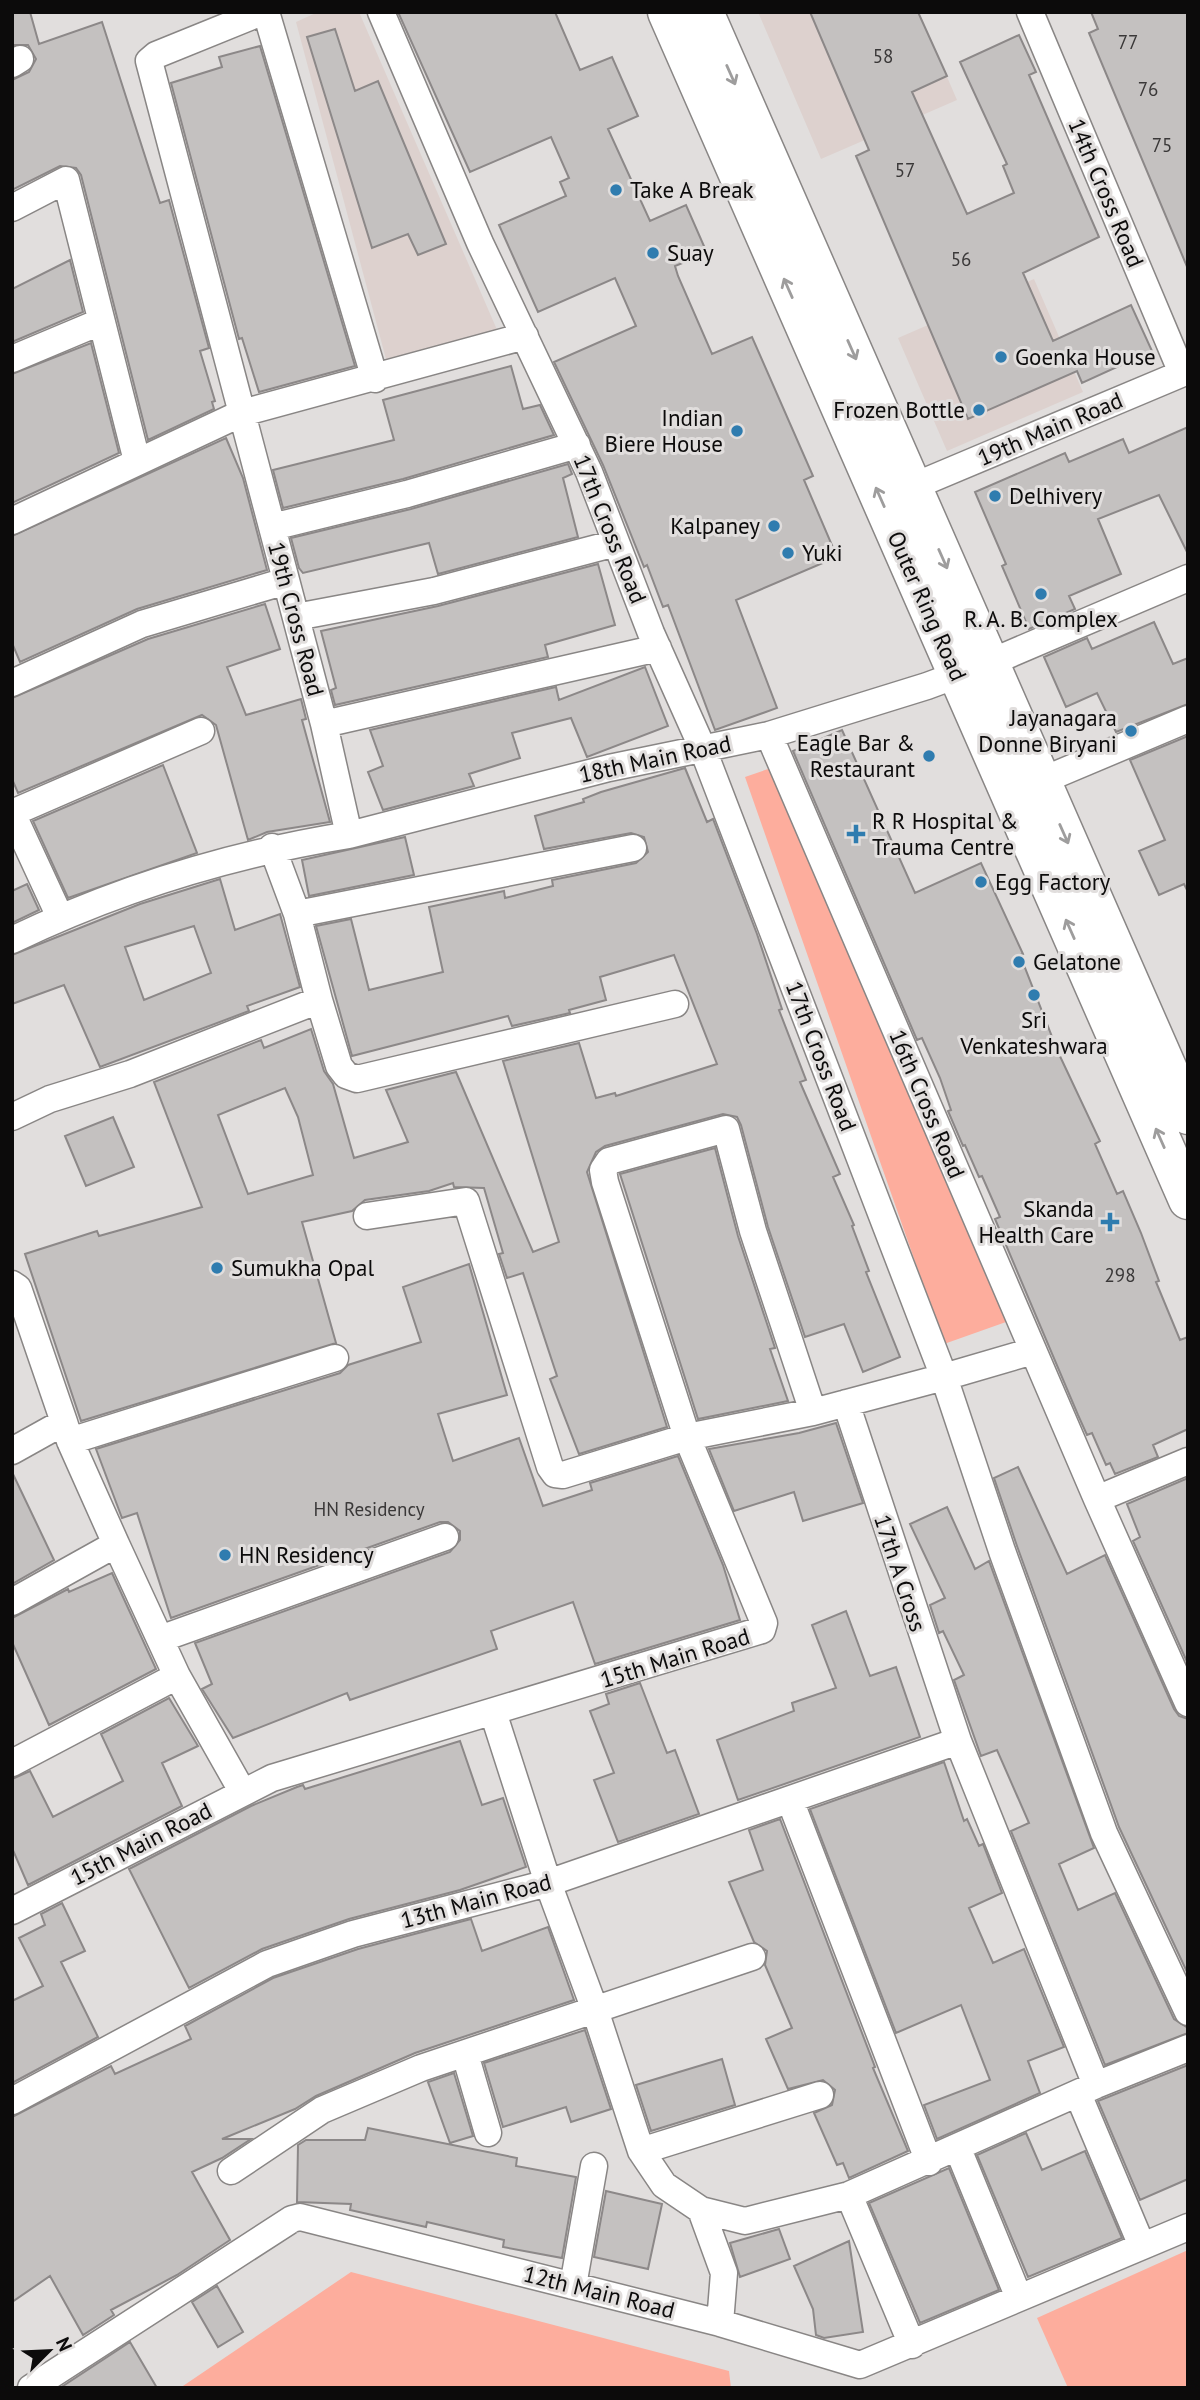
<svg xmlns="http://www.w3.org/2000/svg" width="1200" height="2400" viewBox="0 0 1200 2400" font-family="'PT Sans',sans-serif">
<rect width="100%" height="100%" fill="#e1dedd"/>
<path fill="#ddd1ce" d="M318,12H359L498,332L386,359L296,22Z
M758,12H919L957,100L821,159Z
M1034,279L1083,392L947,451L898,338Z"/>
<path fill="#fdad9d" d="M771,768L1006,1322L944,1344L745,777Z
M1188,2250V2388H1068L1037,2318Z
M351,2272L729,2371L731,2388H180Z"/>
<path fill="#c4c1c0" stroke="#8c8888" stroke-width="2" fill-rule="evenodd" d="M12,12H30L39,44L102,22L160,203L169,200L209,348L200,351L215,401L212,402L214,409L148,440L81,175L76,168L60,166L12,190V80L29,72L36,59L28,45H12Z
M398,12H555L580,70L612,57L638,116L608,129L650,221L686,205L707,253L675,266L678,276L712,354L752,337L813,476L804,480L837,557L736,600L777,708L715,730L668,605L663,607L647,565L644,567L603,465L554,362L636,326L615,278L538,312L499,225L566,196L560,182L569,178L551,137L470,172Z
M810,12H918L947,76L912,92L967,214L1014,193L1003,166L1007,164L960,62L1019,35L1036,72L1029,75L1099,237L1023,273L1053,341L1131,305L1152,351L1082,383L1077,371L968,419L856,156L869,150Z
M1091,12H1188V269L1089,33L1098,29Z
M335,29L355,91L378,81L446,244L418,255L408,234L372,248L307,37Z
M260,46L355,366L259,392L242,338L239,339L171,83L222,67L219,57Z
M70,260L83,312L12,342V289Z
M91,343L119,453L12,503V374Z
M511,366L523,409L540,405L554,435L403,479L283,508L273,470L394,440L383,400Z
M1188,427V554L1159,495L1098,519L1121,574L1069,596L1075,609L1029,629L1002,566L1006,564L975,492L1065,453L1069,462L1123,439L1129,453Z
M226,438L243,478L267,570L137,609L20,662L12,643V536Z
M568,464L572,474L563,478L578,537L438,574L429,543L303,573L299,568L291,538L411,509Z
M598,564L615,625L545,645L548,657L335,705L331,690L336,688L321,631L438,606Z
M265,604L280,649L227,667L246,715L301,699L306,719L302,720L330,822L267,832L248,840L216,725L202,715L18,793L12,779V698L148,639Z
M1154,622L1173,664L1188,658V704L1116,732L1097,693L1066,707L1044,657L1087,638L1092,649Z
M645,667L668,726L587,757L571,718L512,733L520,758L469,774L474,786L383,810L368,772L383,766L370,730L556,687L559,700Z
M842,730L915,893L981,863L1023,954L1020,955L1058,1052L1100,1141L1095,1144L1117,1194L1123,1191L1141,1233L1159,1281L1156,1282L1180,1340L1188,1337V1429L1153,1445L1158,1457L1115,1474L1110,1463L1106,1465L1092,1433L1087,1435L1078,1415L995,1219L1000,1217L982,1176L979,1177L965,1145L963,1146L948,1111L951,1110L940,1078L922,1038L917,1040L793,751Z
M1188,736V892L1184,884L1159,895L1139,851L1165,840L1130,760Z
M163,765L197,853L68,898L33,821Z
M685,768L707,822L713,819L757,934L782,1009L779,1010L806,1080L800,1082L840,1174L833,1177L854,1225L852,1226L869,1271L866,1272L900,1357L863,1372L844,1324L805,1337L768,1227L741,1125L737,1117L723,1114L605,1146L596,1152L587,1172L667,1427L579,1454L550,1379L557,1376L523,1273L507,1278L499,1254L503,1253L484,1188L454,1187L453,1183L429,1191L365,1200L352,1211L302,1222L336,1343L81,1421L25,1254L97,1231L99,1236L202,1207L154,1082L261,1040L264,1048L311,1029L324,1071L333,1084L354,1158L408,1142L386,1090L456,1072L533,1252L559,1242L503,1061L579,1043L596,1098L615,1093L616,1096L717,1064L674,955L600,977L606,1000L569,1010L570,1013L512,1026L508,1016L352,1056L316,926L351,919L369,990L443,972L429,907L504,891L505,898L553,886L552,880L636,863L648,852L644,837L631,833L544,849L535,816L584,802L583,799L601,792ZM285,1088L298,1117L313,1175L248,1194L218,1115Z
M405,837L414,875L309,896L302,860Z
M220,879L235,930L280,914L300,987L247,1006L249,1011L100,1067L64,985L12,1004V955L140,904ZM194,926L211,973L144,1000L125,947Z
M27,884L39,910L12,923V891Z
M113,1117L134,1167L86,1186L65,1136Z
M715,1148L738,1236L775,1348L770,1349L788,1401L698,1419L620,1174Z
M469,1264L507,1395L438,1414L453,1461L519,1438L543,1506L592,1490L590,1483L678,1456L723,1565L740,1620L595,1664L573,1602L491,1631L497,1649L350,1700L347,1693L233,1738L202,1689L212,1684L195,1643L450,1552L460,1540V1531L448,1522H440L171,1618L137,1513L122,1518L96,1449L340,1373L348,1365L421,1342L403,1287Z
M836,1423L863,1503L803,1521L794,1492L734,1511L709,1449L799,1433Z
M1018,1467L1067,1574L1105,1555L1174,1709L1179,1716L1188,1719V1974L1119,1827L1017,1546L994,1478Z
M12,1472L54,1560L12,1584Z
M1188,1478V1664L1133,1541L1140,1537L1127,1504Z
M947,1507L975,1569L989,1561L1094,1848L1059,1864L1078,1910L1115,1893L1174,2019L1188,2028V2033L1105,2065L1011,1831L1029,1823L997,1750L981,1756L954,1680L964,1675L943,1631L939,1633L930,1605L945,1598L910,1524Z
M112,1573L156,1669L49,1725L12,1642V1618L68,1589L69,1592Z
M846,1611L870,1676L896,1667L920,1737L738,1800L717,1740L794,1711L792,1703L836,1688L812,1625Z
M640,1683L667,1753L675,1750L699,1814L618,1842L594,1780L614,1773L590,1711L609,1704L606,1694Z
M169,1698L198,1746L162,1763L182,1806L28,1885L12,1848V1779L30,1771L53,1817L123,1781L101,1734Z
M460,1741L482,1805L503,1798L526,1867L460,1890L349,1919L262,1949L189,1988L129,1869L251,1806L297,1787L303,1785L305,1789Z
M944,1762L964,1821L967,1819L979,1846L983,1844L1002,1893L969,1908L993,1963L1024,1949L1064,2047L1028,2061L1040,2093L937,2139L924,2105L990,2080L961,2005L896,2033L810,1809Z
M780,1819L875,2067L873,2068L908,2151L849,2178L843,2163L837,2165L814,2113L832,2105L835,2090L823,2080L788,2089L766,2039L792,2028L765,1965L767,1951L754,1942L729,1882L763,1870L749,1830Z
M62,1903L85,1951L61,1962L98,2037L12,2083V2001L43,1986L19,1938L45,1925L41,1914Z
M471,1919L482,1951L548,1927L574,2000L415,2053L316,2096L295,2109L222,2139H251L222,2158L192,2172L230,2240L177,2275L111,2310L114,2315L83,2335L50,2276L12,2302V2117L111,2066L115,2074L191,2039L185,2026L273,1978L358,1949Z
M585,2030L611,2109L571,2122L566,2107L503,2127L484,2063Z
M722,2059L735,2105L651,2131L636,2085Z
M1188,2065V2179L1140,2200L1098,2101Z
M454,2073L473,2136L450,2143L428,2082Z
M368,2128L517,2158L516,2166L576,2177L562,2258L503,2247L504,2240L427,2222L426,2227L350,2210L351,2204L297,2202L298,2145L306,2140H365Z
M1026,2133L1042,2170L1085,2151L1122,2238L1028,2277L977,2155Z
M949,2168L999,2290L920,2323L869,2203Z
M606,2191L662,2204L648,2269L594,2257Z
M779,2229L790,2259L740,2277L730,2243Z
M849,2241L863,2332L824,2338L816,2335L813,2309L794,2266Z
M217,2286L243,2332L218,2347L192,2302Z
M130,2342L157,2388H60Z"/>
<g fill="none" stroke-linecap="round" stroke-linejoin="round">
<g stroke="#898685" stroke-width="29">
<path id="minor" d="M266,12L375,379
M1030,12L1182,373
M12,64L20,59
M12,208L66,180L137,461
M12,359L100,322
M912,487L1188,371
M12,521L242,413L525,336
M272,527L407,494L577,445
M296,617L434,591L616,543
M12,683L142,624L286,581
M324,724L658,648
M769,735L1097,1499L1188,1703
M1041,781L1188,719
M12,813L201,731
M12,813L60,917
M349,835L609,768L769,735L927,686L989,663L1188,578
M297,914L633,848
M12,940C120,888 232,854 349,835L324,724L149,61L156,55L262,12
M319,1000L339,1066L346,1075L357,1079L675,1004
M12,1117L50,1099L130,1074L319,1000L297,914L272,847
M367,1216L466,1201L550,1467L555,1474L563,1475L687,1437L813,1412L944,1377L702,747L651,633L589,472L480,243L381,12
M12,1284L18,1288L64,1422
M1033,1351L944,1377L1002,1551L1104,1833L1188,2012
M846,1403L958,1741L1096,2085
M70,1441L335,1358
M12,1451L64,1422L70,1441L116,1544
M1097,1499L1188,1461
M12,1602L116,1544L177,1676L242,1791
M160,1639L445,1537
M493,1712L548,1883L595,2010L641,2151L664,2185L701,2210L745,2221L849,2195L1096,2085L1188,2048
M12,1763L177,1676
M790,1800L929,2162
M12,1911L272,1778L762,1630L764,1623L687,1437L605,1182L603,1170L609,1161L726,1129L753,1231L813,1412
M465,2054L488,2133
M1078,2094L1142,2246
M12,2101L267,1964L353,1934L548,1883L958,1741
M958,2149L1019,2298
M641,2151L820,2095
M231,2171L322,2110L421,2068L752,1957
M849,2195L912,2345
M701,2210L724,2273L720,2323
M573,2286L594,2166
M31,2388L292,2219L300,2217L720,2323L860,2365L1188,2227"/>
</g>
<g stroke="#898685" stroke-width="41">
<path id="trunk" d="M667,12L1188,1200
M704,12L1188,1115"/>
</g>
<use href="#minor" stroke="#fff" stroke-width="26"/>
<use href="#trunk" stroke="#fff" stroke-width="38"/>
</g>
<defs><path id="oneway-shaft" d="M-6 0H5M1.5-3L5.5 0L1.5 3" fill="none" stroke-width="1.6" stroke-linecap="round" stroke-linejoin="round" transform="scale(1.75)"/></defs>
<g stroke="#9e9d9d">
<use href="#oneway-shaft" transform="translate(731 75) rotate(66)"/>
<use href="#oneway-shaft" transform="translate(788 288) rotate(-114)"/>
<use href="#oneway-shaft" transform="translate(852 350) rotate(66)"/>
<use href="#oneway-shaft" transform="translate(880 497) rotate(-114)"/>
<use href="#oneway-shaft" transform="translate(943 559) rotate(66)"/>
<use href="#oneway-shaft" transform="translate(1064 834) rotate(66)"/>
<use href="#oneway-shaft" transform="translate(1070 929) rotate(-114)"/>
<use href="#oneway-shaft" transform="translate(1160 1138) rotate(-114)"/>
</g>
<g fill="#2f7caf" stroke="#e1dedd" stroke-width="2.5">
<circle cx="616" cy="190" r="7"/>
<circle cx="653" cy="253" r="7"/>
<circle cx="1001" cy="357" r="7"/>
<circle cx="979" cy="410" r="7"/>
<circle cx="737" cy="431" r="7"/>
<circle cx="995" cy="496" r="7"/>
<circle cx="774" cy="526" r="7"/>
<circle cx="788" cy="553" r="7"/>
<circle cx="1041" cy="594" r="7"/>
<circle cx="1131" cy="731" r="7"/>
<circle cx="929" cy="756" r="7"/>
<path d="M852.5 823.5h7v7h7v7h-7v7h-7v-7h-7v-7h7z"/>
<circle cx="981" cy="882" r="7"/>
<circle cx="1019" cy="962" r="7"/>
<circle cx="1034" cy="995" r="7"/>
<path d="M1106.5 1211.5h7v7h7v7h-7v7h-7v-7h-7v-7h7z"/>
<circle cx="217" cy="1268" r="7"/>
<circle cx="225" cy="1555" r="7"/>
</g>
<g text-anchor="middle" stroke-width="6" stroke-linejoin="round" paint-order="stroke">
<g font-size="19" fill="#3a3838">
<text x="1128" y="49">77</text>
<text x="883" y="63">58</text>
<text x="1148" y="96">76</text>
<text x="1162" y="152">75</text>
<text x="905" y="177">57</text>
<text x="961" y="266">56</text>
<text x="1120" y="1282">298</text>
<text x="369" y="1516">HN Residency</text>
</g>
<g font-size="23" fill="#0c0b0b" stroke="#e1dedd" text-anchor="start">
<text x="630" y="198">Take A Break</text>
<text x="667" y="261">Suay</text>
<text x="1015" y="365">Goenka House</text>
<text x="965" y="418" text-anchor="end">Frozen Bottle</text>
<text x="723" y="426" text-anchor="end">Indian<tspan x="723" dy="26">Biere House</tspan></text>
<text x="1009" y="504">Delhivery</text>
<text x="760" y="534" text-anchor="end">Kalpaney</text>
<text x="802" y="561">Yuki</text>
<text x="1041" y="627" text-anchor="middle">R. A. B. Complex</text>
<text x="1117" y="726" text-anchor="end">Jayanagara<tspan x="1117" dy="26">Donne Biryani</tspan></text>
<text x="915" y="751" text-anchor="end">Eagle Bar &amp;<tspan x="915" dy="26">Restaurant</tspan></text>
<text x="872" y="829">R R Hospital &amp;<tspan x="872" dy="26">Trauma Centre</tspan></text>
<text x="995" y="890">Egg Factory</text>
<text x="1033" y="970">Gelatone</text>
<text x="1034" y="1028" text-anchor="middle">Sri<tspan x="1034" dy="26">Venkateshwara</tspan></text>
<text x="1094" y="1217" text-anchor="end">Skanda<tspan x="1094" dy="26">Health Care</tspan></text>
<text x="231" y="1276">Sumukha Opal</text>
<text x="239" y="1563">HN Residency</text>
</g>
<g font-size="23" fill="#0c0b0b" stroke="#e1dedd">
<text transform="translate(1106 193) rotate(67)" y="8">14th Cross Road</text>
<text transform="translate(1050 429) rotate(-23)" y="8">19th Main Road</text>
<text transform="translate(610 529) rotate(68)" y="8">17th Cross Road</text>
<text transform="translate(927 606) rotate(66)" y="8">Outer Ring Road</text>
<text transform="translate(296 619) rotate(75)" y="8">19th Cross Road</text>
<text transform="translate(655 759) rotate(-12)" y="8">18th Main Road</text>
<text transform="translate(821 1056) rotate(69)" y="8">17th Cross Road</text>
<text transform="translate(927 1104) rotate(67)" y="8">16th Cross Road</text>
<text transform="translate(900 1573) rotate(72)" y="8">17th A Cross</text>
<text transform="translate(675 1658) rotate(-17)" y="8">15th Main Road</text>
<text transform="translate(141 1844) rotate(-27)" y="8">15th Main Road</text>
<text transform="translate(476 1901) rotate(-15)" y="8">13th Main Road</text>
<text transform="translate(599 2292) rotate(14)" y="8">12th Main Road</text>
</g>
</g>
<rect width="1200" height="2400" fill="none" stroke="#0c0b0b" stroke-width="28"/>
<g transform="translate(49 2351) rotate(66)" stroke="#e1dedd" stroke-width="5" paint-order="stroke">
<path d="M0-5L12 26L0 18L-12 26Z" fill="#0c0b0b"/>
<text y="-10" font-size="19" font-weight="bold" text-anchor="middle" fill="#0c0b0b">N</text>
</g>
</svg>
